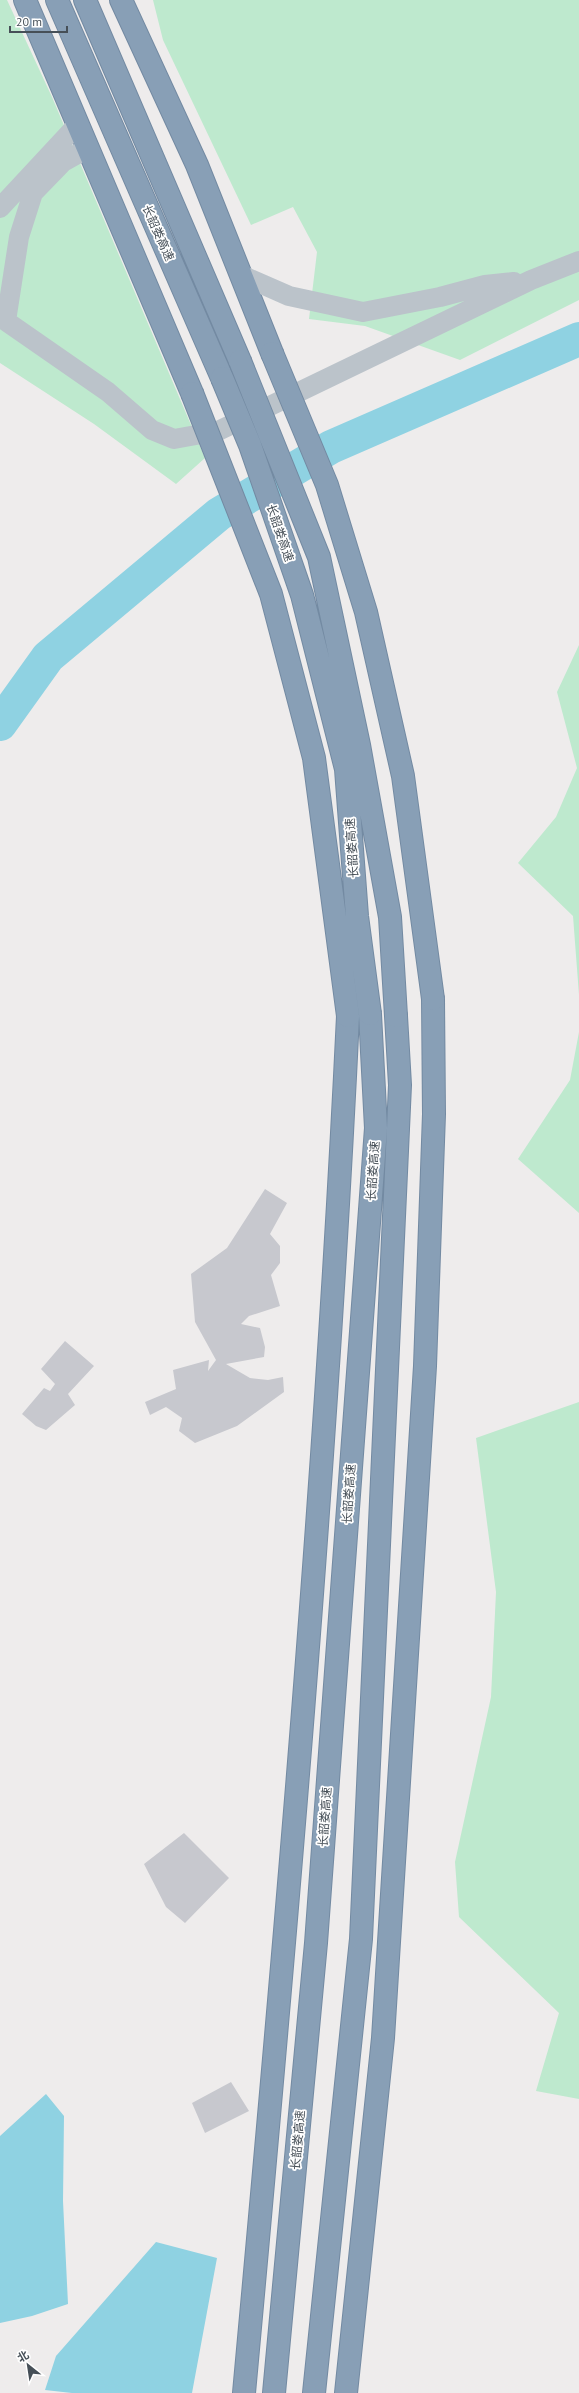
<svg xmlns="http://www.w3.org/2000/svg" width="579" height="2393" viewBox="0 0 579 2393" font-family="'PT Sans','Noto Sans SC',sans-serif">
<rect width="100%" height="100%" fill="#eeecec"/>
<path fill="#bee9ce" d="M0,0H7L52,97L205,458L176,484L94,424L0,363Z
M153,0H579V300L460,360L365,326L309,319L317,252L293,207L251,225L163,40Z
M579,645V995L573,916L518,863L556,817L577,768L557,692Z
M579,1032V1213L518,1159L570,1080Z
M579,1402V2099L536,2091L559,2013L459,1917L455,1862L491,1697L496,1592L476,1438Z"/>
<path fill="#8fd2e2" d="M46,2094L64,2116L63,2201L68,2304L32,2316L0,2323V2136Z
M156,2242L217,2258L192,2393H72L45,2390L56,2356Z"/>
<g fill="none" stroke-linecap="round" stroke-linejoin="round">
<path stroke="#8fd2e2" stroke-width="34" d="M0,724L48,657L219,514L331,447L579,339"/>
</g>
<path fill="#c7c8ce" d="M265,1189L287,1203L270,1234L280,1246V1263L271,1275L280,1306L249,1316L241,1324L260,1328L265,1347L264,1357L226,1364L250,1378L268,1380L283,1377L284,1392L237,1426L195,1443L179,1431L182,1418L166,1407L150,1415L145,1402L176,1389L173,1370L209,1360L208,1371L216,1360L195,1322L191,1274L227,1248Z
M65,1341L94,1366L68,1394L75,1405L46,1430L36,1426L22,1414L44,1388L50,1391L55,1384L41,1369Z
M184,1833L229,1878L185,1923L166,1907L144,1864Z
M231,2082L249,2111L205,2133L192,2103Z"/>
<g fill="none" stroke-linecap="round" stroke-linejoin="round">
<g stroke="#738aa2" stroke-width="24">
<path id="highway" d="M25,0L192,393
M57,0L222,378
M85,0L240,361
M121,0L197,165L272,353
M244,2393C286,1935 326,1476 348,1016
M274,2393L316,1943L376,1128L370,1014
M314,2393L361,1939L400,1085L396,1016
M346,2393L383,2038L425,1366L434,1114L433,999"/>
</g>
<path stroke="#bbc3ca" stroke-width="20" d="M0,208L78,124
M241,275L289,296L363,312L440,297L485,285L514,282
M0,317L108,392L152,430L174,439L218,431L531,280L579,261
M6,321L19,237L33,193L63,162L88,148"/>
<use href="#highway" stroke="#889fb6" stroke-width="22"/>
<g stroke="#738aa2" stroke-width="24" stroke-linecap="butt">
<path id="highway-bridge" d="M272,353L327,485L366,612L403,776L433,999
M240,361L319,557L359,745L390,917L396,1016
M222,378L250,445L302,595L346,769L357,916L370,1014
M192,393L271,594L314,758L348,1016"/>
</g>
<use href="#highway-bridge" stroke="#889fb6" stroke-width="22"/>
</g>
<g text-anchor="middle" stroke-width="3.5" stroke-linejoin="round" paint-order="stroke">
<g font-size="12" fill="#464f57" stroke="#fff">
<text transform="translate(158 233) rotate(66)" y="4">长韶娄高速</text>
<text transform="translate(280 533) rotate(71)" y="4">长韶娄高速</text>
<text transform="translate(352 848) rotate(-94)" y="4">长韶娄高速</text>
<text transform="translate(373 1171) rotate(-86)" y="4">长韶娄高速</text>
<text transform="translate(349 1494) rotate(-86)" y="4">长韶娄高速</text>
<text transform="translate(325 1817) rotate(-86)" y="4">长韶娄高速</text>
<text transform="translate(298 2140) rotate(-85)" y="4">长韶娄高速</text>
</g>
</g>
<g transform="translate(28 2365) rotate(330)" stroke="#ffffff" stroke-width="3" paint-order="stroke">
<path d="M0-3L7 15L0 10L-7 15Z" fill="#464f57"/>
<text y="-6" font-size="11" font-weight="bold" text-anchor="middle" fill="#464f57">北</text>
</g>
<path d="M10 26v6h57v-6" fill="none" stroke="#464f57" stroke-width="2"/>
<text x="16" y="26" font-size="12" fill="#464f57" stroke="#ffffff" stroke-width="3" paint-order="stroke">20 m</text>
</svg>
